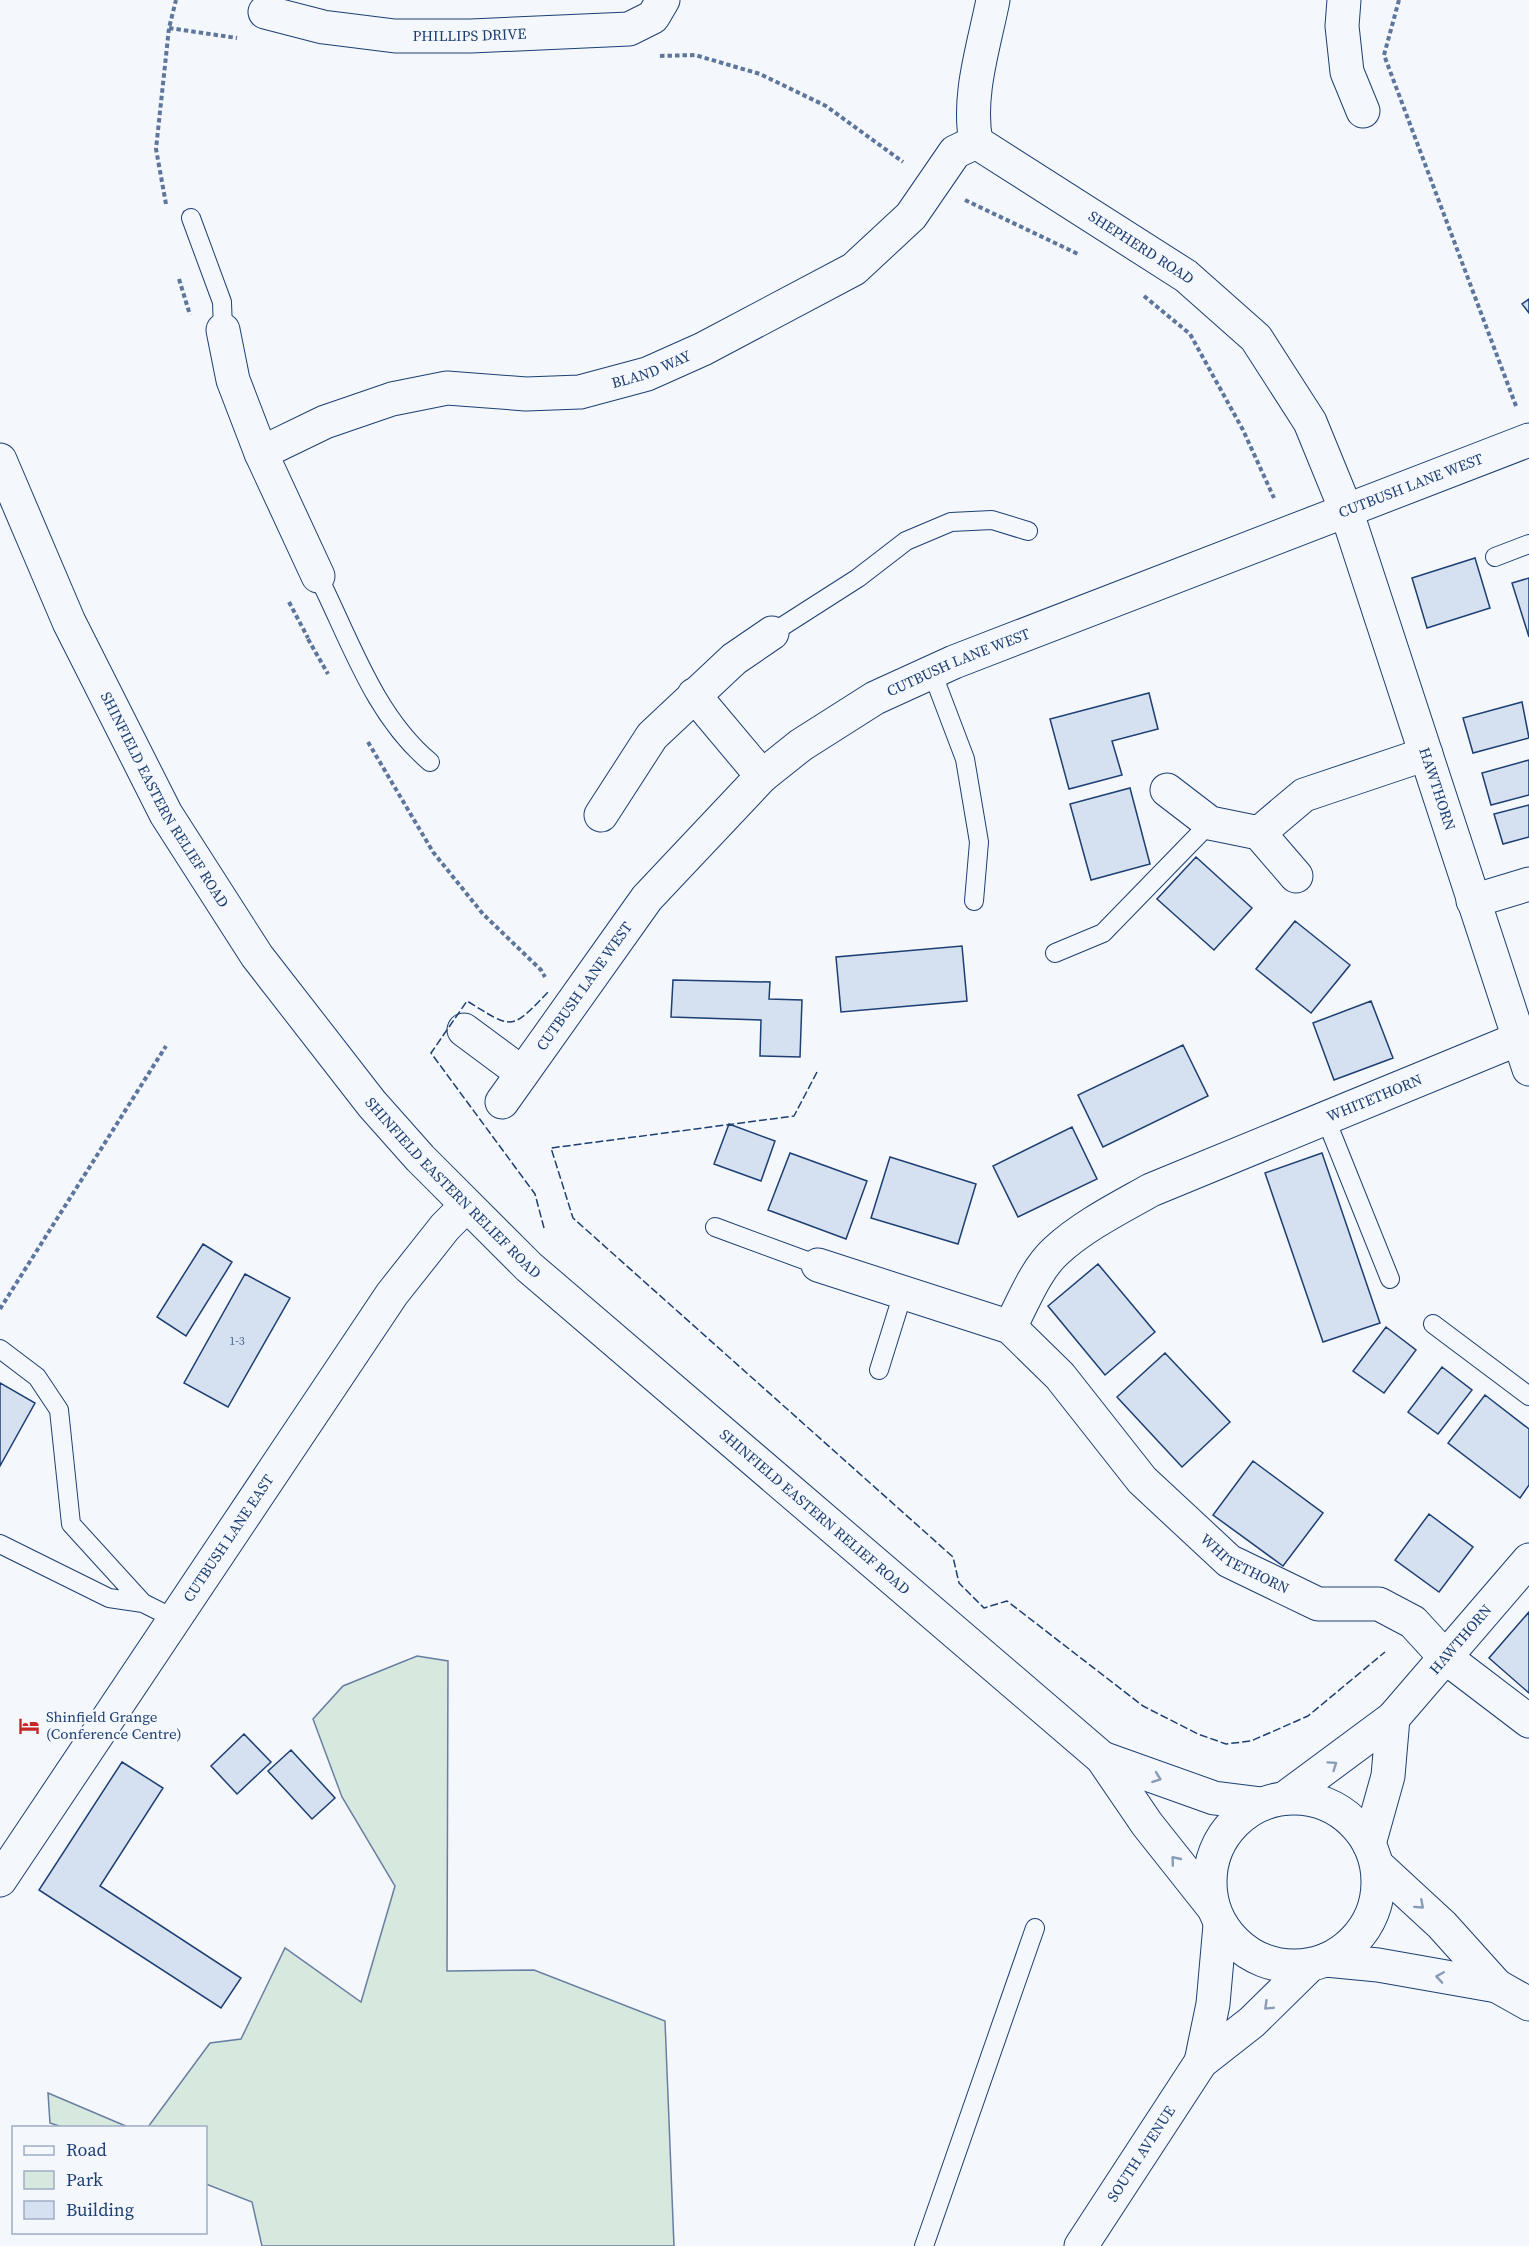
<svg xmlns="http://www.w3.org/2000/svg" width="1529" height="2246" viewBox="0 0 1529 2246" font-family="'Source Serif 4',serif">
<rect width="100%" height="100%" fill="#f4f7fb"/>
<path fill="#d7e8df" stroke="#687fa3" stroke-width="1.5" d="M417,1656L448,1661L447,1971L534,1970L665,2021L674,2246H262L252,2202L206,2184V2128L148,2127L210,2043L241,2039L285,1948L361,2002L395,1886L342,1797L313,1719L343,1686Z
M48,2093L128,2127H62L50,2123Z"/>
<path fill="#d5e0f0" stroke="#1d3f73" stroke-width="1.5" d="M1529,299V313L1522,304Z
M1475,558L1490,608L1427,628L1412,578Z
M1529,578V637L1512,583Z
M1149,693L1158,729L1112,741L1122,775L1069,789L1050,719Z
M1522,702L1529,738L1473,753L1463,718Z
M1529,760V795L1491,805L1482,773Z
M1130,788L1150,864L1091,880L1070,804Z
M1529,805V837L1503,844L1494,814Z
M1196,857L1252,908L1214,950L1157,899Z
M1295,921L1350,965L1311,1013L1256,969Z
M962,946L967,1001L841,1012L836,957Z
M673,980L770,982L769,999L802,1000L800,1057L760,1056L761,1020L671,1017Z
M1371,1001L1393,1058L1334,1080L1313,1023Z
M1183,1045L1208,1096L1103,1147L1078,1095Z
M729,1124L775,1141L761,1181L714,1164Z
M1072,1127L1097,1179L1018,1217L993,1166Z
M790,1153L867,1181L846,1239L768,1210Z
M1322,1153L1380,1323L1323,1342L1265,1173Z
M890,1157L976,1184L958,1244L871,1218Z
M203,1244L232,1262L186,1336L157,1317Z
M1098,1264L1155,1332L1105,1375L1048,1306Z
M245,1274L290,1298L228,1407L184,1383Z
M1386,1327L1416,1350L1384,1393L1353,1371Z
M1165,1353L1230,1422L1182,1467L1117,1397Z
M1442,1367L1472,1390L1438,1434L1408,1412Z
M0,1383L35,1403L0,1466Z
M1485,1395L1529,1429V1485L1520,1498L1448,1443Z
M1253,1461L1323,1513L1283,1566L1213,1515Z
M1429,1514L1473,1547L1439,1592L1395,1560Z
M1529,1612V1693L1489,1658Z
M244,1734L271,1762L237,1794L211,1766Z
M291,1750L335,1798L312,1819L268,1771Z
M122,1762L163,1788L100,1886L241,1978L221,2008L39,1890Z"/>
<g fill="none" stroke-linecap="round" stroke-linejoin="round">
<g stroke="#1d3f73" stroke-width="20">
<path id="lane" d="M191,218L222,302L223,330
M1495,557L1529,544
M318,576C350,640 374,715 430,762
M772,633L858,578L906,541L951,522L992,520L1028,531
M932,672L965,759L979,842L974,901
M1055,953L1103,933L1210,823
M1325,1117L1390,1279
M715,1227L818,1265
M1433,1324L1529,1396
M0,1349L37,1377L59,1410L71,1524L143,1603
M879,1370L903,1293
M0,1544L109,1598L143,1603L173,1618
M924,2246L1035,1928"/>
</g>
<g stroke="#1d3f73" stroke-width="35">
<g id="street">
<path id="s1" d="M993,0C984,46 967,96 976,142L1186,276L1256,338L1310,422L1346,510L1529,1069"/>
<path d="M1344,0L1342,26L1347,72L1363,111"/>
<path id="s2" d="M265,12L323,27L395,36H471L629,29L653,17L663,0"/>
<path d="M223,330L233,380L261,453L318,576"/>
<path id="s3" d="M261,453L325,422L392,399L447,388L526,394L580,392L647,374L703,349L854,269L911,216L955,152L976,142"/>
<path d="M694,695L762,776"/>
<path d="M1167,790L1210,823L1259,833L1296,876"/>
<path d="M601,815L652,736L734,659L772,633"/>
<path d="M1259,833L1304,795L1426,754"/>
<path d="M1473,901L1529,884"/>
<path d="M464,1030L522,1073"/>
<path id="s4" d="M502,1102L647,898L762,776L801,745L875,698L954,662L1529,440"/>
<path id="s5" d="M818,1265L1010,1327L1060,1376L1142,1480L1229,1561L1318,1604H1379L1413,1622L1445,1657L1529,1721"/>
<path id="s6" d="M1010,1327C1023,1303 1035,1270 1056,1251C1083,1226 1119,1208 1151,1190L1518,1039"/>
<path id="s7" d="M1285,1798L1393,1718L1529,1560"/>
<path d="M1369,1844L1388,1776L1393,1718"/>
<path id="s8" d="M0,1880L392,1294L445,1227L466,1206"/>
<path d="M1201,2062L1213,2004L1220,1925"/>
<path id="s9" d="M1081,2246L1201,2062L1252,2022L1310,1965"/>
</g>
</g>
<g stroke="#1d3f73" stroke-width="35">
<g id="primary">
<path id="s10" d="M0,460L69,622L166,814L257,956L372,1104L420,1158L529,1267L1102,1758L1147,1824L1212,1906"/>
<path d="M1102,1758L1214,1798L1262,1804"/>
<circle cx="1294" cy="1882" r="84"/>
<path d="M1377,1865L1442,1925L1497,1986L1529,2004"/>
<path d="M1326,1960L1378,1965L1497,1986"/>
</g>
</g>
<path stroke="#5e769c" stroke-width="4" stroke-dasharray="4.5 3" stroke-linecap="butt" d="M1399,0L1384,55L1516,406
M169,28L237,38
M660,56L695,55L760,74L826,106L903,162
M965,200L1078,254
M166,204L156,149L169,28L176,0
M179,279L190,315
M1144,296L1190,334L1243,430L1274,498
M289,602L308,638
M308,639L328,674
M368,742L433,852L483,914L541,970L545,977
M0,1309L166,1046"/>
<use href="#lane" stroke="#f4f7fb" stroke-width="18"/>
<use href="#street" stroke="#f4f7fb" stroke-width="33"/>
<use href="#primary" stroke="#f4f7fb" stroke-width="33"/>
<path stroke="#1d3f73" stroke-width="1.5" stroke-dasharray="8 3" stroke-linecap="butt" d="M817,1072L794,1116L551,1148L573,1218L953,1557L959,1583L984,1608L1007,1601L1143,1706L1198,1734L1226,1744L1251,1741L1308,1716L1385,1652
M544,1228L535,1194L431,1053L467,1001C513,1029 510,1032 549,991"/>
</g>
<defs><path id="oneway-chevron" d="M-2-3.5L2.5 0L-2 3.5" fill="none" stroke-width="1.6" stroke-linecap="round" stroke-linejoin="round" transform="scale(1.5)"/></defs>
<g stroke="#889bb7">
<use href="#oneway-chevron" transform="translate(1333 1765) rotate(-35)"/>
<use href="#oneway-chevron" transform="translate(1157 1778) rotate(20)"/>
<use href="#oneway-chevron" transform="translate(1175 1860) rotate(-129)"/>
<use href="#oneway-chevron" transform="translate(1420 1905) rotate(42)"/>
<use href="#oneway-chevron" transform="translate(1440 1977) rotate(-171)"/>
<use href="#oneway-chevron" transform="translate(1268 2006) rotate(136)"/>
</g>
<defs>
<g id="hotel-bare" transform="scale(1.62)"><path d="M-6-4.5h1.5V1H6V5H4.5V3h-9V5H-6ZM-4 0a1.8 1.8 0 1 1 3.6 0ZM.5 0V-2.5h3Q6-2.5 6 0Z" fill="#c62828" stroke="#f4f7fb" stroke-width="2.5" paint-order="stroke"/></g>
</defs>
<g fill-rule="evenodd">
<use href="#hotel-bare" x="29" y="1726"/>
</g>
<g text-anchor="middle" stroke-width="4.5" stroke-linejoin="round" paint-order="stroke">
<g font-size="12" fill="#4b6792">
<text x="237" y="1345">1-3</text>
</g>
<g font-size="15" fill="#1d3f73" stroke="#f4f7fb">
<text dy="5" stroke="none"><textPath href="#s2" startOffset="207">PHILLIPS DRIVE</textPath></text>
<text dy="5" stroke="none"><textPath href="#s1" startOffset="340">SHEPHERD ROAD</textPath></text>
<text dy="5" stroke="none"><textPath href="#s3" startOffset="406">BLAND WAY</textPath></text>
<text dy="5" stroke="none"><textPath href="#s4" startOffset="1132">CUTBUSH LANE WEST</textPath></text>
<text dy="5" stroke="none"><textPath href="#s4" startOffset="646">CUTBUSH LANE WEST</textPath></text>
<text dy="5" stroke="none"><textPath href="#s1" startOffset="975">HAWTHORN</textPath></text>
<text dy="5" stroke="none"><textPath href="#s10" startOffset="378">SHINFIELD EASTERN RELIEF ROAD</textPath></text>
<text dy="5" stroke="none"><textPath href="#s4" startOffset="142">CUTBUSH LANE WEST</textPath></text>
<text dy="5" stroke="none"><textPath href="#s6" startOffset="444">WHITETHORN</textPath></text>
<text dy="5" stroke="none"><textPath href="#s10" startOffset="864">SHINFIELD EASTERN RELIEF ROAD</textPath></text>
<text dy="5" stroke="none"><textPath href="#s10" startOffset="1350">SHINFIELD EASTERN RELIEF ROAD</textPath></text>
<text dy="5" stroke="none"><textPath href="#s8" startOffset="411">CUTBUSH LANE EAST</textPath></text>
<text dy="5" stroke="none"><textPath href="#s5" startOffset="538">WHITETHORN</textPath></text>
<text dy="5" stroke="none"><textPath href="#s7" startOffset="238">HAWTHORN</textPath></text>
<text dy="5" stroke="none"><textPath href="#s9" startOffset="110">SOUTH AVENUE</textPath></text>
</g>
<g font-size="15" fill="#1d3f73" stroke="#f4f7fb" text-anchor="start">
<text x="46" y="1722">Shinfield Grange<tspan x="46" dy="17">(Conference Centre)</tspan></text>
</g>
</g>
<rect x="12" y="2126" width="195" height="108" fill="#f4f7fb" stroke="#9eadc5" stroke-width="1.5"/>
<rect x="24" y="2146" width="30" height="9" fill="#f4f7fb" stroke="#9eadc5" stroke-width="1.5"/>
<text x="66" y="2156" font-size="18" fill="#1d3f73">Road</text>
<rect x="24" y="2171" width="30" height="18" fill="#d7e8df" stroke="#9eadc5" stroke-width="1.5"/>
<text x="66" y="2186" font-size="18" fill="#1d3f73">Park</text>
<rect x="24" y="2201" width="30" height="18" fill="#d5e0f0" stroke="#9eadc5" stroke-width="1.5"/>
<text x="66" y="2216" font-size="18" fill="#1d3f73">Building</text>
</svg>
